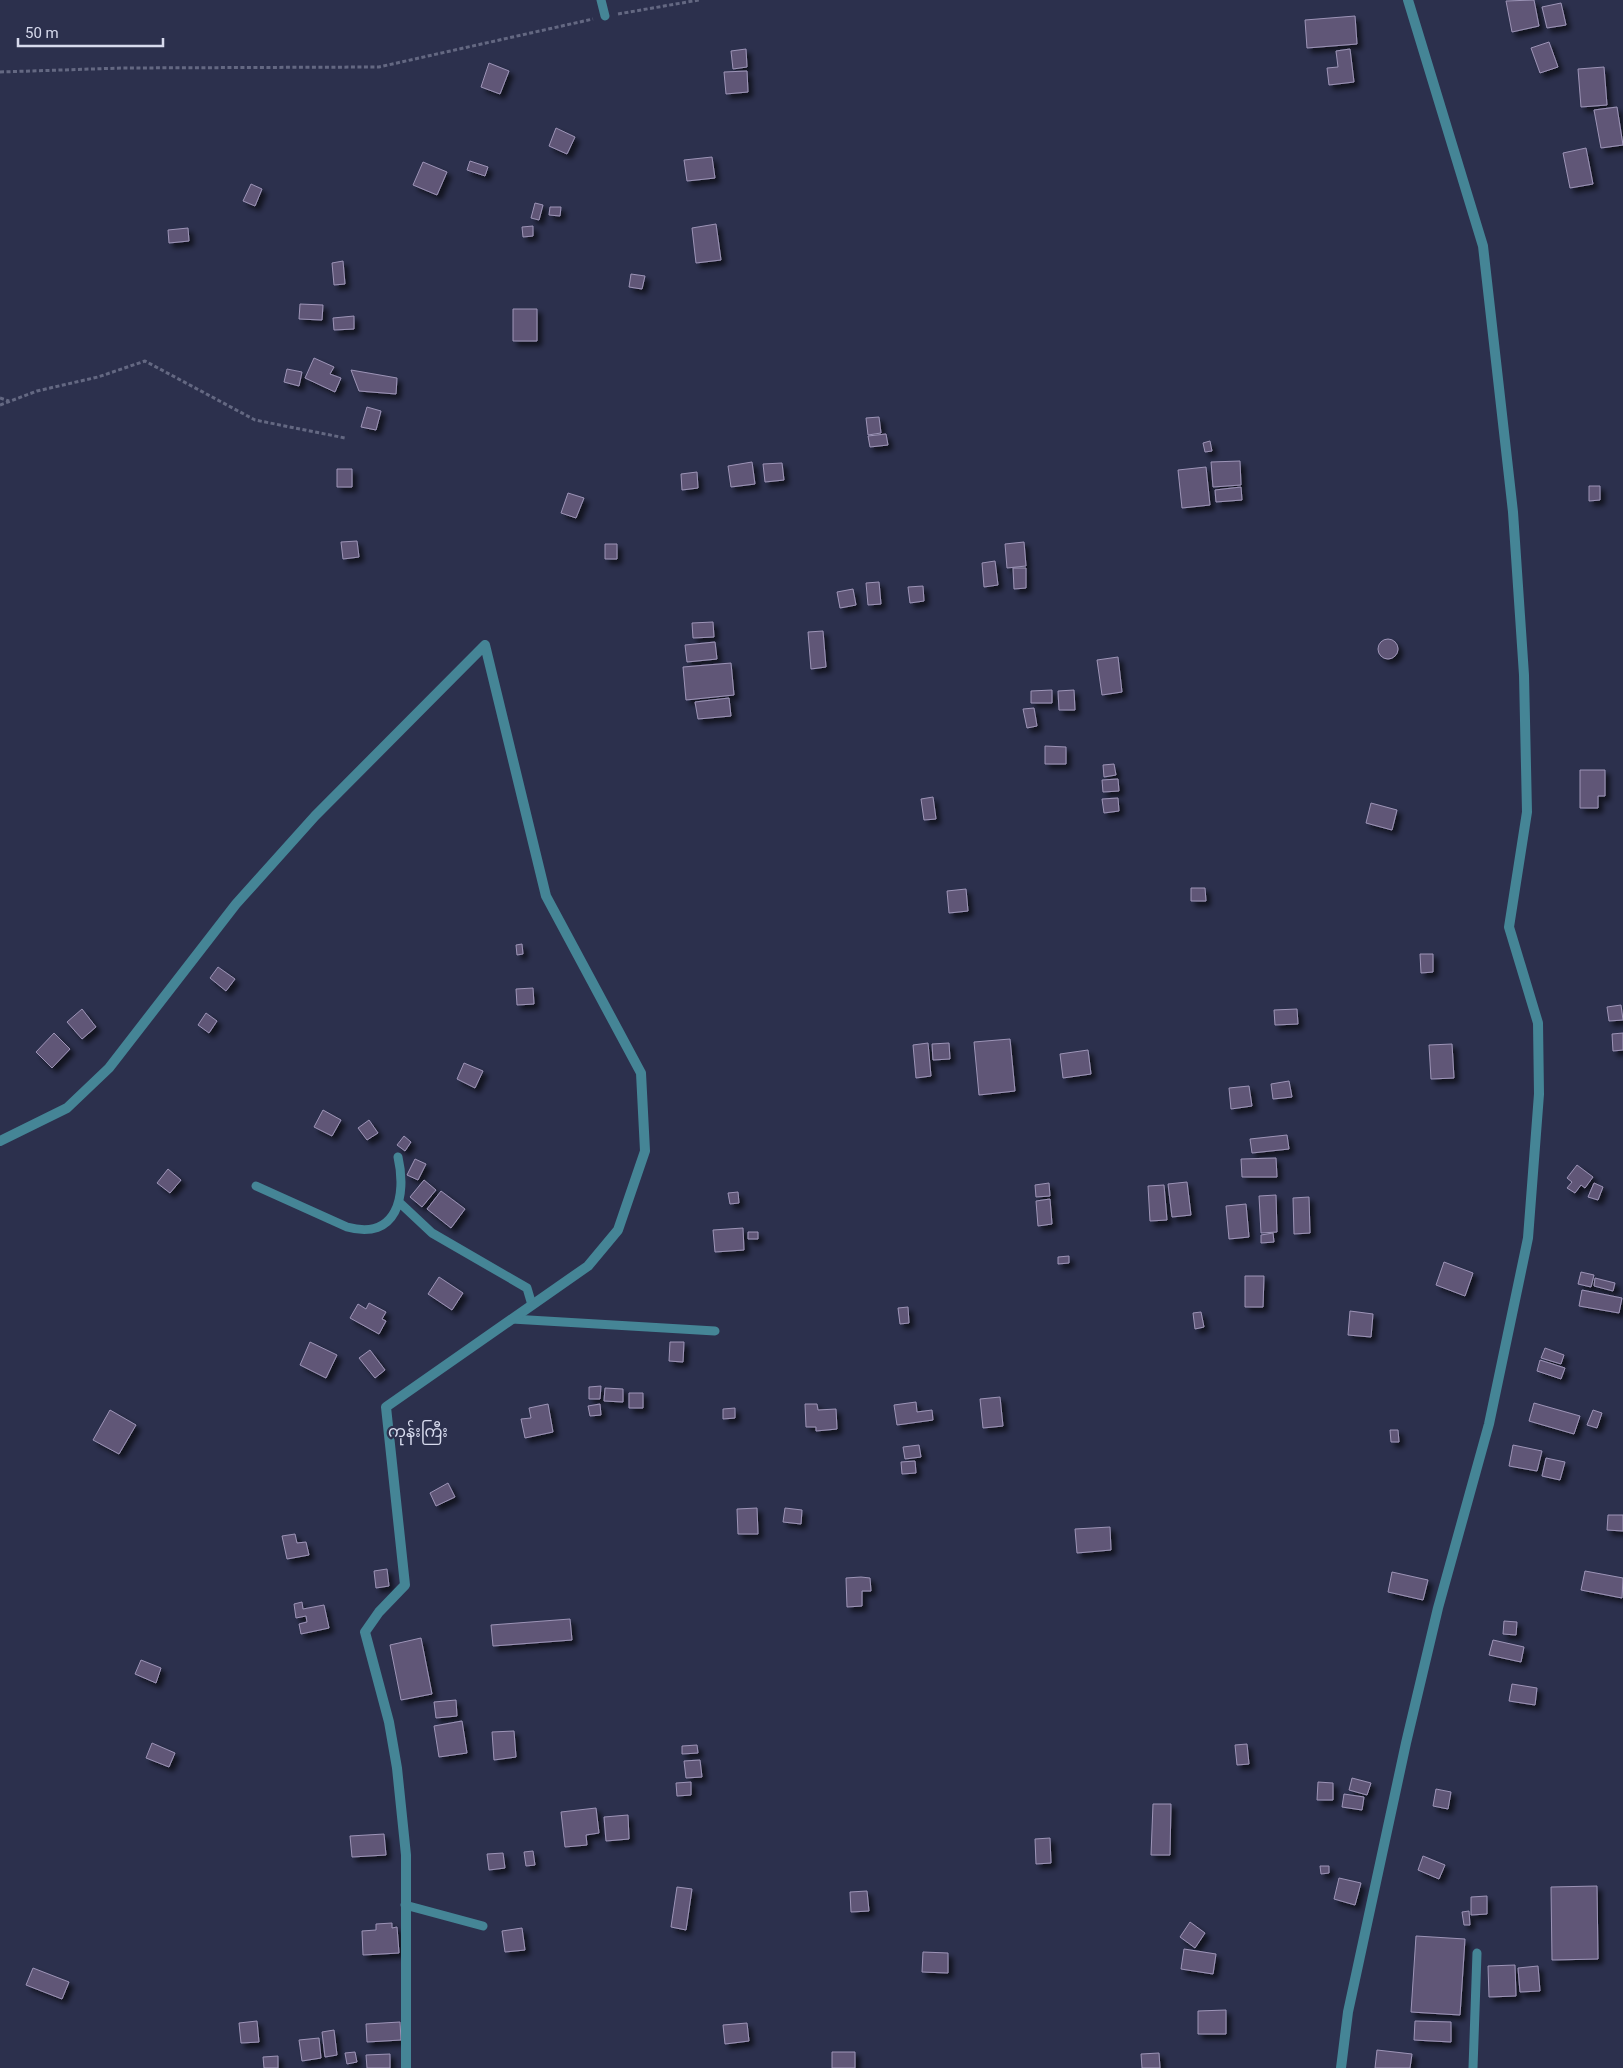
<svg xmlns="http://www.w3.org/2000/svg" width="1623" height="2068" viewBox="0 0 1623 2068" font-family="Roboto,'Noto Sans Myanmar',sans-serif">
<defs>
<filter id="shadow"><feDropShadow dx="4.5" dy="4.5" stdDeviation="2.5" flood-color="#0009"/></filter>
</defs>
<rect width="100%" height="100%" fill="#2c304d"/>
<path fill="#605777" stroke="#9d94b7" filter="url(#shadow)" d="M1534,0L1539,26L1512,32L1506,1Z
M1561,3L1566,25L1547,28L1542,7Z
M1355,16L1357,44L1307,48L1305,20Z
M1549,42L1558,67L1540,73L1531,48Z
M746,49L747,67L733,69L731,51Z
M1350,49L1354,82L1329,85L1327,68L1338,67L1336,51Z
M489,63L509,71L500,94L481,87Z
M1604,67L1607,105L1581,107L1578,69Z
M747,71L748,92L726,94L724,72Z
M1617,107L1623,145L1601,148L1594,110Z
M556,128L575,137L567,154L549,146Z
M1586,148L1593,184L1570,188L1563,153Z
M712,157L715,178L687,181L684,160Z
M470,161L488,167L485,176L467,170Z
M423,162L447,172L437,195L413,185Z
M251,184L262,189L255,206L243,201Z
M535,203L543,205L539,220L531,218Z
M550,207H561L560,216L549,215Z
M716,224L721,260L696,263L692,228Z
M533,226V236L523,237L522,227Z
M188,228L189,241L169,243L168,230Z
M343,261L345,284L334,285L332,263Z
M631,274L645,276L642,289L629,287Z
M300,304L323,305L322,320L299,319Z
M513,309H537V341H513Z
M354,316V329L334,330L333,318Z
M314,358L334,367L330,374L341,378L335,392L305,378Z
M287,369L302,372L299,386L284,382Z
M351,370L397,378L396,394L359,391Z
M367,407L381,411L376,430L361,427Z
M879,417L881,433L868,435L866,418Z
M886,434L888,445L870,447L868,436Z
M1210,441L1212,451L1205,452L1203,443Z
M1240,461L1241,485L1213,487L1211,462Z
M752,462L755,484L731,487L728,466Z
M782,463L784,480L765,482L763,464Z
M1206,467L1210,505L1182,508L1178,470Z
M337,469H352V487H337Z
M697,472L698,488L682,490L681,474Z
M1589,486H1600V500L1589,501Z
M1241,487L1242,500L1216,502L1215,490Z
M568,493L584,498L576,518L561,513Z
M357,541L359,557L343,559L341,542Z
M1024,542L1026,566L1007,568L1005,544Z
M605,544H617V559H605Z
M995,561L998,585L984,587L982,563Z
M1013,568H1026V588L1014,589Z
M879,582L881,604L868,605L866,583Z
M923,586L924,601L910,603L908,587Z
M853,589L856,605L840,608L837,592Z
M713,622L714,637L693,638L692,623Z
M823,631L826,667L811,669L808,632Z
M1378 649a10 10 0 1 1 20 0a10 10 0 1 1-20 0Z
M715,642L717,659L687,662L685,645Z
M1118,657L1122,692L1102,695L1097,660Z
M731,663L734,695L686,700L683,667Z
M1052,690V703H1031V691Z
M1074,690L1075,710H1059L1058,691Z
M729,698L731,716L698,719L695,702Z
M1034,708L1037,726L1027,728L1023,709Z
M1045,746L1066,747V764H1045Z
M1114,764L1116,775L1104,777L1103,765Z
M1580,770H1605V796H1598V808H1580Z
M1118,779L1119,791L1103,792L1102,780Z
M933,797L936,819L924,820L921,799Z
M1118,798L1119,811L1104,813L1102,799Z
M1371,803L1397,810L1392,830L1366,823Z
M1191,888H1205L1206,901H1191Z
M966,889L968,911L949,913L947,891Z
M522,944L523,954L517,955L516,945Z
M1420,954H1433V972L1421,973Z
M218,967L235,979L226,991L210,978Z
M533,988L534,1004L517,1005L516,989Z
M1621,1005L1623,1020L1609,1021L1607,1007Z
M82,1009L96,1027L82,1039L67,1022Z
M1297,1009L1298,1024L1275,1025L1274,1010Z
M206,1013L217,1021L209,1033L198,1025Z
M54,1033L70,1049L52,1068L36,1052Z
M1623,1033V1050L1613,1051L1612,1034Z
M1010,1039L1015,1091L979,1095L974,1042Z
M928,1043L931,1076L916,1078L913,1045Z
M949,1043L950,1059L933,1060L932,1044Z
M1452,1044L1454,1078L1431,1079L1429,1045Z
M1088,1050L1091,1074L1063,1078L1060,1054Z
M464,1063L483,1071L475,1088L457,1079Z
M1289,1081L1292,1097L1273,1099L1271,1084Z
M1249,1086L1252,1106L1231,1109L1229,1088Z
M323,1110L341,1120L332,1136L314,1127Z
M369,1120L378,1133L367,1140L358,1128Z
M1287,1135L1289,1149L1252,1153L1250,1139Z
M404,1136L411,1142L405,1151L397,1145Z
M1276,1158L1277,1177H1242L1241,1159Z
M415,1159L426,1164L418,1180L407,1175Z
M1577,1165L1593,1177L1585,1188L1581,1185L1575,1193L1567,1188L1572,1182L1567,1178Z
M168,1169L181,1180L170,1193L157,1183Z
M424,1180L436,1190L422,1207L410,1197Z
M1187,1182L1191,1215L1172,1217L1168,1184Z
M1049,1183L1050,1196L1036,1197L1035,1185Z
M1594,1183L1603,1187L1598,1200L1588,1197Z
M1164,1185L1167,1220L1150,1221L1148,1186Z
M441,1191L465,1209L451,1228L427,1209Z
M738,1192L739,1203L730,1204L728,1193Z
M1276,1195L1277,1232L1261,1233L1259,1196Z
M1309,1197L1310,1233L1294,1234L1293,1198Z
M1050,1199L1052,1224L1038,1226L1036,1201Z
M1246,1204L1249,1237L1229,1239L1226,1206Z
M743,1228L744,1250L715,1252L713,1230Z
M748,1232H758V1239H748Z
M1273,1233L1274,1242L1261,1243V1235Z
M1069,1256V1263L1058,1264V1257Z
M1444,1262L1473,1273L1465,1296L1436,1285Z
M1581,1272L1594,1275L1591,1287L1578,1284Z
M1245,1276H1264L1263,1307H1245Z
M439,1277L463,1293L452,1310L428,1294Z
M1595,1278L1615,1283L1613,1291L1594,1286Z
M1582,1290L1622,1298L1619,1313L1579,1306Z
M369,1303L386,1312L382,1319L386,1321L379,1334L350,1318L358,1304L366,1309Z
M908,1307L909,1323L900,1324L898,1308Z
M1350,1311L1373,1314L1371,1337L1348,1335Z
M1201,1312L1204,1327L1195,1329L1193,1313Z
M310,1342L337,1355L326,1378L300,1365Z
M670,1342H684L683,1362L669,1361Z
M1545,1348L1564,1355L1561,1364L1541,1358Z
M370,1350L385,1370L375,1378L359,1358Z
M1540,1360L1565,1368L1561,1379L1537,1371Z
M601,1386L600,1399H589V1387Z
M605,1388L623,1389V1402L604,1401Z
M629,1393H643V1408H629Z
M1000,1397L1003,1426L983,1428L980,1399Z
M916,1402L917,1412L932,1410L933,1420L897,1425L894,1405Z
M1534,1403L1580,1416L1574,1434L1529,1421Z
M548,1404L553,1432L525,1438L521,1419L531,1418L529,1408Z
M600,1404L601,1415L590,1416L588,1406Z
M805,1404H817L818,1410L836,1409L837,1429L816,1431V1427H806Z
M735,1408V1418L723,1419V1409Z
M110,1410L136,1425L119,1454L93,1440Z
M1593,1410L1602,1413L1597,1428L1587,1425Z
M1390,1430H1398L1399,1442H1391Z
M919,1445L921,1457L905,1459L903,1447Z
M1513,1445L1542,1451L1537,1471L1509,1466Z
M1546,1458L1565,1462L1560,1480L1542,1476Z
M915,1461L916,1473L902,1474L901,1462Z
M448,1483L455,1497L436,1506L430,1493Z
M757,1508L758,1534H738L737,1509Z
M785,1508L802,1510L801,1524L783,1522Z
M1608,1515H1623V1531L1607,1530Z
M1110,1527L1111,1550L1077,1553L1075,1529Z
M295,1534L297,1543L306,1542L309,1555L287,1559L282,1536Z
M387,1569L389,1586L376,1588L374,1571Z
M1585,1571L1623,1578L1622,1598L1581,1590Z
M1392,1572L1428,1580L1423,1600L1388,1592Z
M861,1577L870,1578L871,1591H862V1606L847,1607L846,1578Z
M302,1602L303,1609L324,1605L329,1628L301,1634L299,1624L307,1622L306,1616L296,1618L294,1604Z
M570,1619L572,1640L493,1646L491,1625Z
M1504,1621L1517,1622L1516,1635L1503,1634Z
M421,1638L432,1694L401,1700L390,1645Z
M1493,1640L1524,1647L1521,1662L1489,1655Z
M141,1660L161,1668L156,1683L135,1674Z
M1512,1684L1537,1688L1535,1705L1509,1701Z
M456,1700L457,1716L436,1718L434,1702Z
M462,1721L467,1753L439,1757L434,1726Z
M514,1731L516,1757L494,1760L492,1732Z
M152,1743L175,1753L169,1767L146,1758Z
M1247,1744L1249,1764L1237,1765L1235,1745Z
M697,1745L698,1753L682,1754V1746Z
M700,1760L702,1777L686,1778L684,1761Z
M1352,1778L1371,1783L1367,1795L1349,1790Z
M691,1782V1795L677,1796L676,1783Z
M1318,1782L1333,1783V1800H1317Z
M1436,1789L1451,1792L1448,1809L1433,1806Z
M1344,1794L1364,1797L1362,1810L1342,1807Z
M1153,1804H1171L1170,1855H1151Z
M596,1808L599,1833L586,1835L587,1845L565,1847L561,1812Z
M628,1815L629,1839L606,1841L604,1817Z
M384,1834L386,1855L352,1857L350,1836Z
M1050,1838L1051,1863L1036,1864L1035,1839Z
M533,1851L535,1865L526,1866L524,1852Z
M503,1853L505,1868L489,1870L487,1854Z
M1423,1856L1445,1865L1439,1879L1418,1870Z
M1320,1866H1329V1873L1321,1874Z
M1339,1878L1361,1883L1355,1905L1334,1899Z
M1597,1886L1598,1959L1552,1960L1551,1887Z
M677,1887L692,1889L686,1930L671,1927Z
M867,1891L869,1911L851,1912L850,1892Z
M1487,1896V1914L1471,1915V1897Z
M1469,1911L1470,1925H1464L1462,1912Z
M1190,1922L1205,1933L1195,1948L1180,1937Z
M392,1923V1928L397,1927L399,1953L363,1955L362,1931L376,1930V1924Z
M522,1928L525,1950L505,1952L502,1931Z
M1416,1936L1465,1939L1460,2015L1411,2012Z
M1184,1949L1216,1954L1213,1974L1181,1969Z
M923,1952L948,1953V1973L922,1972Z
M1515,1965L1516,1996L1489,1997L1488,1966Z
M1538,1966L1540,1991L1520,1992L1518,1968Z
M33,1968L69,1982L62,1999L26,1985Z
M1226,2010V2034H1198V2011Z
M257,2021L259,2042L241,2043L239,2023Z
M1415,2021L1451,2022V2042L1414,2040Z
M400,2022L401,2040L367,2042L366,2024Z
M747,2023L749,2041L725,2044L723,2025Z
M334,2030L337,2055L325,2057L322,2032Z
M319,2038L321,2058L302,2061L299,2040Z
M1377,2050L1412,2054L1410,2068H1375Z
M355,2052L357,2062L347,2064L345,2053Z
M832,2052H855V2068H832Z
M1159,2053L1160,2068H1142L1141,2054Z
M390,2054V2068H367L366,2055Z
M278,2056V2068H264L263,2057Z"/>
<g fill="none" stroke-linecap="round" stroke-linejoin="round">
<path stroke="#646882" stroke-width="3" stroke-dasharray="4 2.5" stroke-linecap="butt" d="M618,14L699,0
M0,72L123,68L379,67L593,19
M0,398L9,401
M0,405L37,391L98,377L145,361L255,420L345,438"/>
<path stroke="#458596" stroke-width="9" d="M601,0L605,16
M256,1186L347,1227C397,1241 407,1196 398,1157
M400,1203L432,1233L527,1288L532,1305
M512,1319L715,1331
M405,1905L483,1926
M1473,2068L1477,1953"/>
<path stroke="#458596" stroke-width="10" d="M0,1141L67,1108L109,1068L236,904L315,816L485,645
M406,2068V1855L397,1768L389,1722L365,1632L379,1612L405,1585L386,1407L588,1266L618,1230L645,1151L641,1073L546,896L485,645
M1341,2068L1348,2012L1406,1743L1438,1608L1489,1424L1528,1238L1539,1094L1538,1023L1509,927L1527,812L1524,675L1513,512L1483,246L1408,0"/>
</g>
<g text-anchor="middle" stroke-width="4.5" stroke-linejoin="round" paint-order="stroke">
<g font-size="16" fill="#d7daed" stroke="#2c304d">
<text x="418" y="1437">ကုန်းကြီး</text>
</g>
</g>
<path d="M18 38v8h145v-8" fill="none" stroke="#d7daed" stroke-width="2.5"/>
<text x="25" y="38" font-size="15" fill="#d7daed" stroke="#2c304d" stroke-width="4" paint-order="stroke">50 m</text>
</svg>
